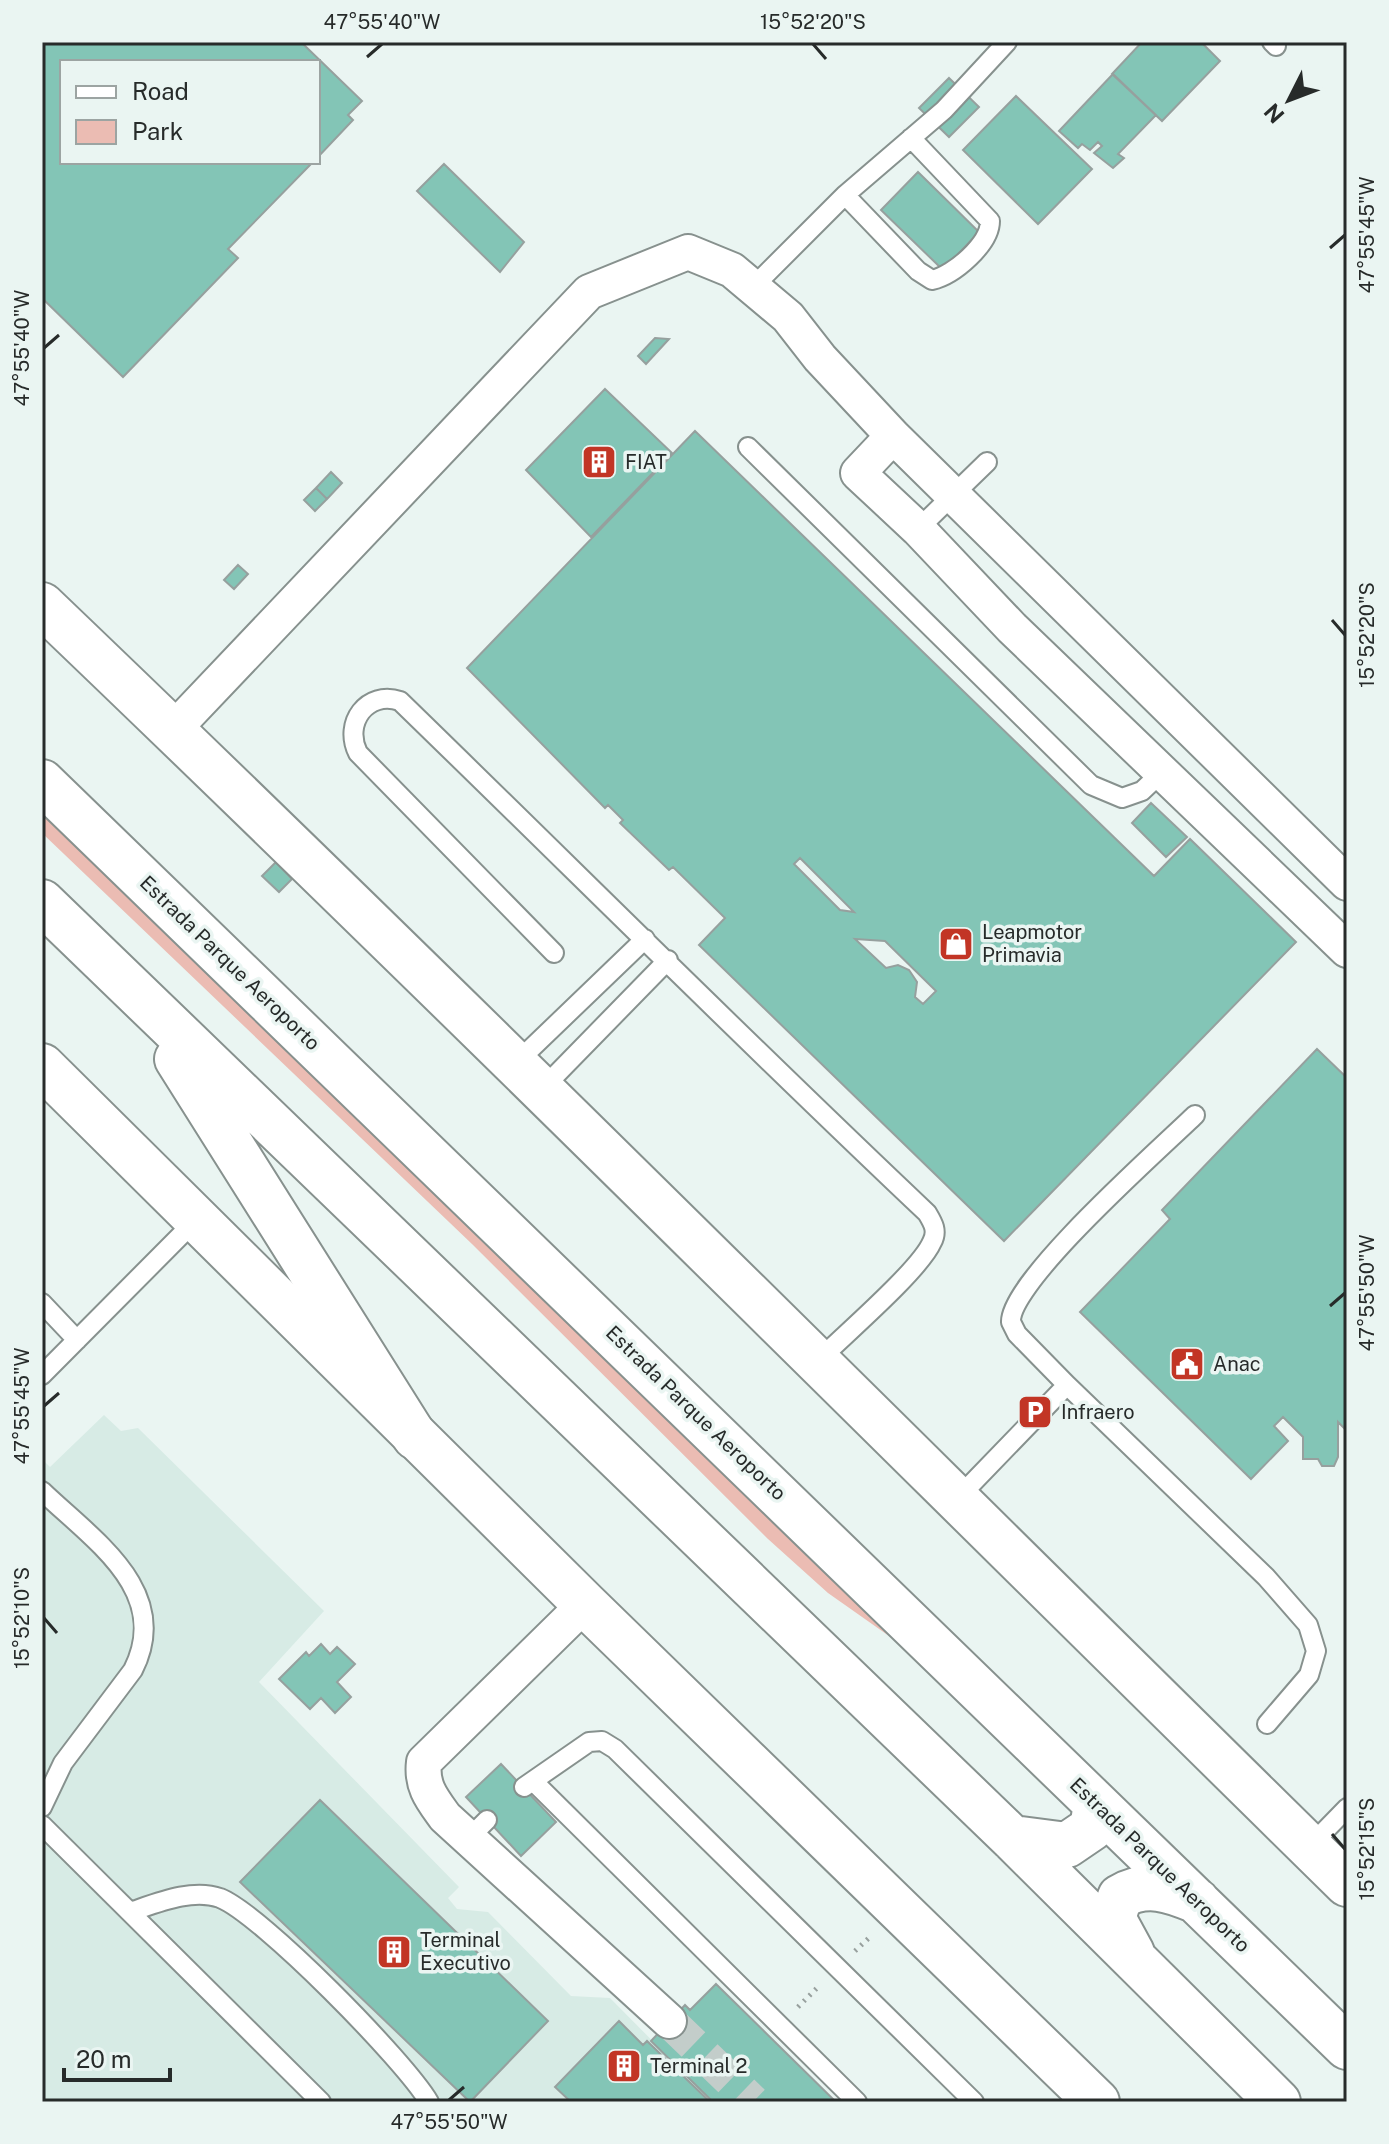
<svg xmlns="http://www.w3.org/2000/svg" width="1389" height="2144" viewBox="0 0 1389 2144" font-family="'Public Sans',sans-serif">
<rect width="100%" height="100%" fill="#eaf5f2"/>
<path fill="#d7ebe5" d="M104,1415L121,1431L138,1428L324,1611L259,1682L459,1887L448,1898L457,1909L488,1912L571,1996L610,1998L713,2102H42V1459L50,1467Z"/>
<path fill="#ebbcb3" d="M42,811L899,1643L828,1593L768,1539L472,1244L42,833Z"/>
<path fill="#83c5b6" stroke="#96a09e" stroke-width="2" fill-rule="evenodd" d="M42,42H301L362,101L348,115L353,120L318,157V62H62V162H313L228,249L238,258L123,377L42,298Z
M1142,42H1201L1220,61L1162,121L1112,74Z
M1113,74L1156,115L1118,154L1124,158L1113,168L1094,153L1102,146L1098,142L1090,150L1082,144L1078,148L1059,131Z
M949,78L979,107L949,137L919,108Z
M1016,96L1092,169L1038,224L963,150Z
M444,164L524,242L500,272L417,191Z
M918,172L979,232L943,270L881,210Z
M655,338L669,339L646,364L638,356Z
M605,389L672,453L591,537L526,470Z
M695,431L1154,876L1190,839L1296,942L1004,1241L699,945L725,918L673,867L669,870L620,823L623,820L608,805L605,808L467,668ZM800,858L854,912L840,910L794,864ZM855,939L885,941L936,991L923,1004L915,997L917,982L909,970L898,965L886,968Z
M331,472L342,483L327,499L316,488Z
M316,488L327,499L315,511L304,500Z
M238,565L248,574L234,589L224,580Z
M1151,803L1187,837L1166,857L1132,823Z
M276,862L292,879L279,892L262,876Z
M1317,1049L1347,1078V1431L1338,1422V1457L1334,1466H1322L1318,1459H1303V1437L1283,1417L1274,1426L1288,1441L1251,1479L1080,1312L1170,1219L1162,1210Z
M321,1644L330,1654L337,1647L355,1664L337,1682L351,1697L335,1713L321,1698L310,1709L279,1679L306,1652L309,1656Z
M501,1764L556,1822L521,1856L466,1797Z
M320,1800L548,2021L470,2102L240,1882Z
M716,1984L836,2102H713L651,2041L685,2005L690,2010Z
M619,2021L643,2045L647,2041L710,2102H571L555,2087Z"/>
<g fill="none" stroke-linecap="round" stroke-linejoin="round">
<path stroke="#c3cdca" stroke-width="34" stroke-dasharray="34 17" stroke-linecap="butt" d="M669,2021L753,2102"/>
<g stroke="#87918e" stroke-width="22">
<path id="lane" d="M1272,42L1276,46
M911,138L990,221C990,244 954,275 932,280L918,271L845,195L944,110L1007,42
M753,287L845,195
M748,447L1091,785L1122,798L1142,791L1162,772
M918,529L987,462
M554,953L358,753C343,723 367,690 400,701C576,872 749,1045 927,1213C933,1223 938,1231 932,1242C920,1270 844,1335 819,1360
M517,1062L645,939
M543,1088L668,960
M1195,1115C1160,1149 1009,1282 1011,1322L1017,1334L1067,1385L1266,1577L1308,1625L1316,1651L1309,1675L1267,1724
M42,1303L77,1340
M42,1375L196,1220
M42,1491C93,1540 173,1591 133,1670L63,1763L42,1807
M955,1501L1067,1385
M533,1781L857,2102
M524,1787L589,1742L602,1741L615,1749L974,2102
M42,1825L321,2102
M468,1839L487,1820
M1309,1847L1347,1808
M130,1912C157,1903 192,1888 220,1898C261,1914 405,2061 429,2102"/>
</g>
<g stroke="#87918e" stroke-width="38">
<path id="street" d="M893,436L858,473L918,529L1012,628L1347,950
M173,730L589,292L688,252L732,270L788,317L820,358L893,436L1347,883
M585,1604L424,1762C421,1786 432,1799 445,1817L669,2021"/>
</g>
<g stroke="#87918e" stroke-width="48">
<path id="secondary" d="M42,605C482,1026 912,1457 1347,1884
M42,1066L585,1604L1097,2102"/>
</g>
<g stroke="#87918e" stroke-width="48">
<path id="primary" d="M42,782L1347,2047
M42,902L1012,1838L1278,2102
M177,1059L415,1437
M1012,1838L1067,1845L1092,1828L1096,1804
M1132,1953L1113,1918L1120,1897C1146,1881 1171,1890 1197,1901"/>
</g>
<path stroke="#98a09e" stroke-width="5" stroke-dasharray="2 6" stroke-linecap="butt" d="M855,1951L871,1936
M798,2007L819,1986"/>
<use href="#lane" stroke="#fff" stroke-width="18"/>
<use href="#street" stroke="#fff" stroke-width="34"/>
<use href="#secondary" stroke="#fff" stroke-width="44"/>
<use href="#primary" stroke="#fff" stroke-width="44"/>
</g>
<path fill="none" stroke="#272b2a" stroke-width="3" d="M813,44L826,59M367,57L382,44M1330,248L1345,235M44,348L59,335M1332,620L1345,635M1330,1306L1345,1293M44,1406L59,1393M44,1618L57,1633M1332,1834L1345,1849M449,2100L464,2087"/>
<defs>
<g id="building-square" transform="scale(1.8)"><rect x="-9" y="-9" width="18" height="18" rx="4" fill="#c23525" stroke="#eaf5f2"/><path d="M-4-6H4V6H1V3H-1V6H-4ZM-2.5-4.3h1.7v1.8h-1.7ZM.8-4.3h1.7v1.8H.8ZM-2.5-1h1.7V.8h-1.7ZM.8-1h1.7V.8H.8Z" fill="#fff"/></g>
<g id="shop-square" transform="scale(1.8)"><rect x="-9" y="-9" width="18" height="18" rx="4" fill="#c23525" stroke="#eaf5f2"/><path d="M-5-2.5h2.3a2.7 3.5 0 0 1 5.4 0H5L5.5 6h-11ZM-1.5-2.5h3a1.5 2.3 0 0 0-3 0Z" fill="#fff"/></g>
<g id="civic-square" transform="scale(1.8)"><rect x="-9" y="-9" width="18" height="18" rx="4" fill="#c23525" stroke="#eaf5f2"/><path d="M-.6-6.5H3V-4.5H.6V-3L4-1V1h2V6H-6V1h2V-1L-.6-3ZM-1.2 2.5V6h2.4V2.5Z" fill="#fff"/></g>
<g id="parking-square" transform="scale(1.8)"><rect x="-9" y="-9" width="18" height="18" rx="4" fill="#c23525" stroke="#eaf5f2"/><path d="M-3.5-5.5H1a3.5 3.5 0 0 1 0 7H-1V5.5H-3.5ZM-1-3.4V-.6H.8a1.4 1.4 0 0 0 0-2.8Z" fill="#fff"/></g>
</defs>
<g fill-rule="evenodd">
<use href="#building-square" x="599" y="462"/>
<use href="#shop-square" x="956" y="944"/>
<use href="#civic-square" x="1187" y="1364"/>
<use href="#parking-square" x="1035" y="1412"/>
<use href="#building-square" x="394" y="1952"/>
<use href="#building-square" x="624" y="2066"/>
</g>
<g text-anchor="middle" stroke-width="7" stroke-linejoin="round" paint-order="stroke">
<g font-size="20" fill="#272b2a" stroke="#eaf5f2" text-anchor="start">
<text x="625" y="469">FIAT</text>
<text x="982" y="939">Leapmotor<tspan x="982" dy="23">Primavia</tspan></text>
<text x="1213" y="1371">Anac</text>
<text x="1061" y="1419">Infraero</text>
<text x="420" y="1947">Terminal<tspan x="420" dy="23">Executivo</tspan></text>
<text x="650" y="2073">Terminal 2</text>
</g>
<g font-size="20" fill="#272b2a" stroke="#eaf5f2">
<text transform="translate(230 963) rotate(44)" y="7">Estrada Parque Aeroporto</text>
<text transform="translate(696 1413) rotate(44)" y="7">Estrada Parque Aeroporto</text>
<text transform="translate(1160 1865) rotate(44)" y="7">Estrada Parque Aeroporto</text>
</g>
</g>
<rect width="1389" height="2144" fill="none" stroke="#eaf5f2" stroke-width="88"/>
<rect x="60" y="60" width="260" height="104" fill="#eaf5f2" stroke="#9ca4a2" stroke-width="2"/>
<rect x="76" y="86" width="40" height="12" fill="#ffffff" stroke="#9ca4a2" stroke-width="2"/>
<text x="132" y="100" font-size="24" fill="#272b2a">Road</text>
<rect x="76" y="120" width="40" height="24" fill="#ebbcb3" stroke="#9ca4a2" stroke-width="2"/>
<text x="132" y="140" font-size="24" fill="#272b2a">Park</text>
<g transform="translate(1289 100) rotate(228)" stroke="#eaf5f2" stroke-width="6" paint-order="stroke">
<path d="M0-6L14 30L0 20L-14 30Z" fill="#272b2a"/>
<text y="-12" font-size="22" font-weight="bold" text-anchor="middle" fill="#272b2a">N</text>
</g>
<path d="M64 2068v12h106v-12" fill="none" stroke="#272b2a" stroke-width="4"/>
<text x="76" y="2068" font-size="24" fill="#272b2a" stroke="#eaf5f2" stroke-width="6" paint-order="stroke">20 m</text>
<rect x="44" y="44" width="1301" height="2056" fill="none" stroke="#272b2a" stroke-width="3"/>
<g font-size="20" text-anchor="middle" fill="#272b2a">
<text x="382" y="29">47°55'40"W</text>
<text x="813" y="29">15°52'20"S</text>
<text transform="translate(1367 235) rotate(-90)" y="7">47°55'45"W</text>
<text transform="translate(22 348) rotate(-90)" y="7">47°55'40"W</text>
<text transform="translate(1367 635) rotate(-90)" y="7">15°52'20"S</text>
<text transform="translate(1367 1293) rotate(-90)" y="7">47°55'50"W</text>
<text transform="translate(22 1406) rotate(-90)" y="7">47°55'45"W</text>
<text transform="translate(22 1618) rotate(-90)" y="7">15°52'10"S</text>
<text transform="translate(1367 1849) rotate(-90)" y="7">15°52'15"S</text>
<text x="449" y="2129">47°55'50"W</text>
</g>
</svg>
